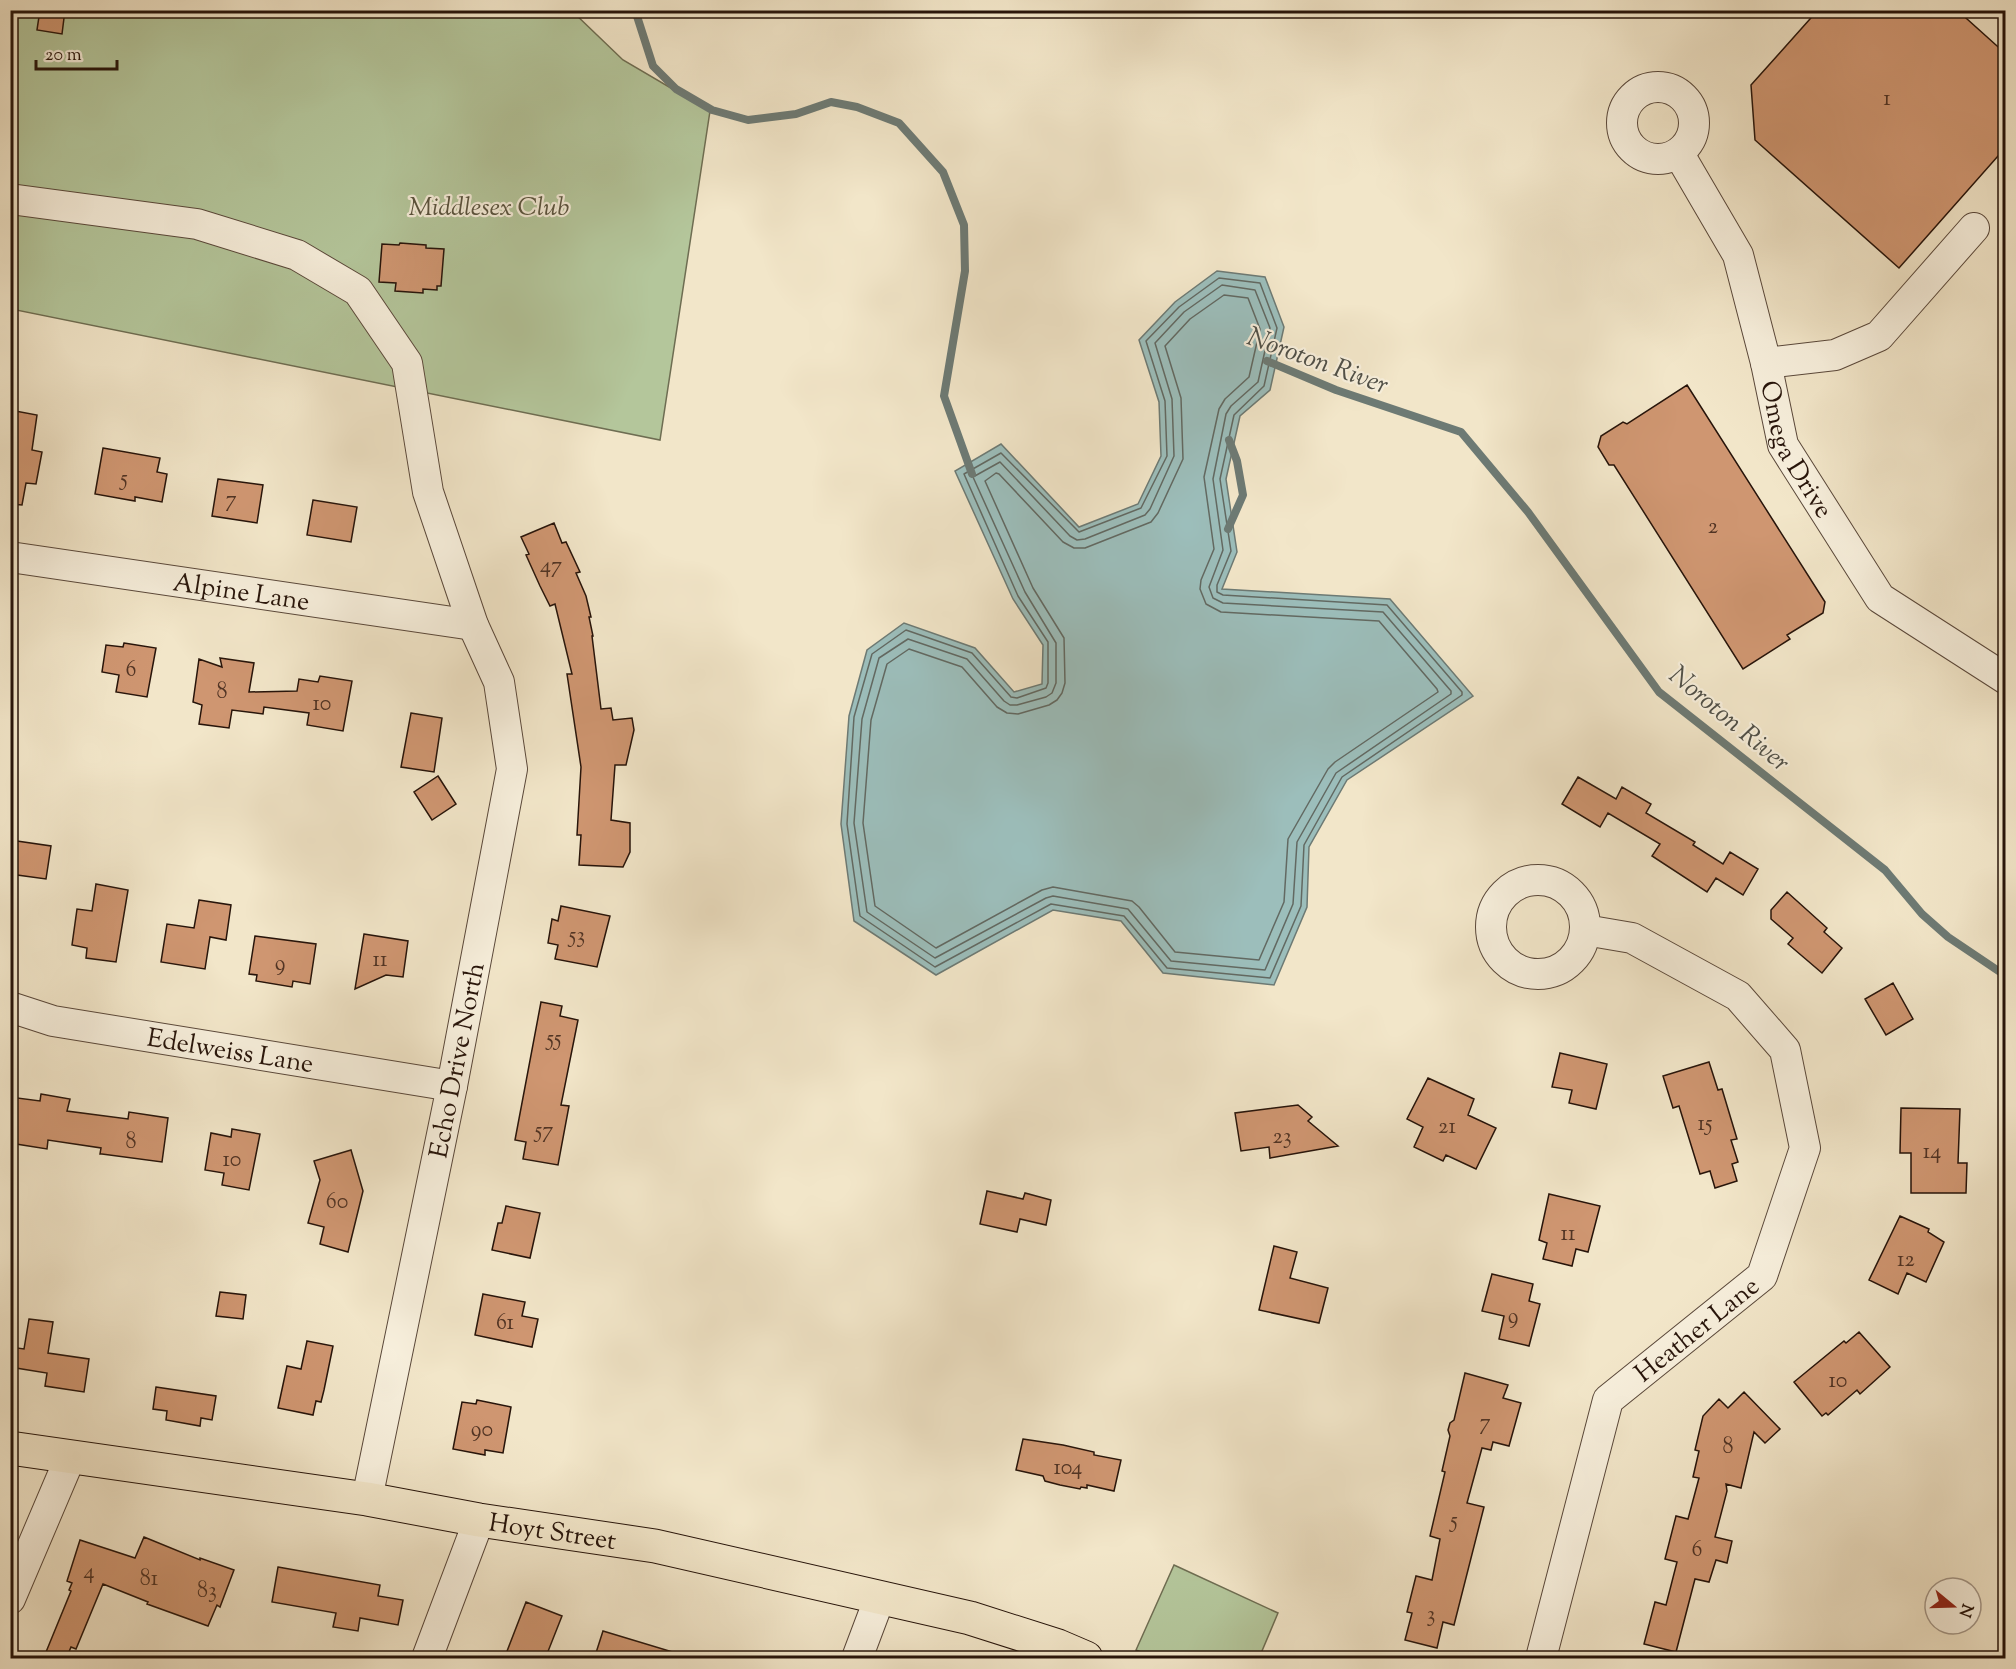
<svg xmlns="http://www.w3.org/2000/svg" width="2016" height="1669" viewBox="0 0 2016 1669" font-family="'Sorts Mill Goudy',serif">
<rect width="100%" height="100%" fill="#f2e6c9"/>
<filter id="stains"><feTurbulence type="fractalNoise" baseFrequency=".00333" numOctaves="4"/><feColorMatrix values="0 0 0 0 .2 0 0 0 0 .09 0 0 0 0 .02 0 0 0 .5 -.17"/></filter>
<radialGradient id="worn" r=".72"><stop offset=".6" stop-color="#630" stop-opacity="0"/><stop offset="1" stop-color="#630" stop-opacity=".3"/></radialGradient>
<path fill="#b4c69b" stroke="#6e6d52" stroke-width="1.5" d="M10,11H572L623,60L710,111L660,440L11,309Z
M1174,1565L1278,1613L1259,1658H1155L1136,1650Z"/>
<path fill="#9cbebb" stroke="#6d7a74" stroke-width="1.5" d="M1217,271L1265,277L1284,327L1270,390L1240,416L1226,479L1237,552L1222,589L1390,599L1473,696L1347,780L1309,847L1307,907L1274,985L1163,973L1121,921L1053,910L936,975L854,921L841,824L849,716L867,650L904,623L975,648L1014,692L1042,684L1043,645L1013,599L955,471L1001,444L1079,527L1138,504L1161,456L1159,402L1139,340L1175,302Z"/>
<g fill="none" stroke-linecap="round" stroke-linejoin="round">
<path stroke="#626962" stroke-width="1.5" d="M1219,278L1260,283L1277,328L1264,386L1234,415L1220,479L1231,551L1217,585V592L1223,595L1387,605L1462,692V695L1342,777L1304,845L1301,906L1270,978L1167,968L1124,916L1051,904L935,967L860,916L847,824L854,717L872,654L906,630L972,653L1011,697L1017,698L1046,688L1048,683V642L1018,596L964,474L1001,453L1079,532L1141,508L1167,456L1165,401L1146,341L1179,307Z
M1222,285L1255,290L1270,328L1258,382L1231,406L1226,414L1213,479L1223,550L1209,587L1213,598L1223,603L1383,612L1451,691V694L1336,773L1297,842L1293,904L1265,970L1171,961L1128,909L1053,896L1046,898L935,958L867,912L854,823L862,719L879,658L908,639L967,659L1004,701L1010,705H1017L1046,697L1052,693L1056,683V643L1025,592L973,477L1000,462L1070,536L1077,540L1085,539L1145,515L1150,509L1174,456L1172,399L1155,343L1184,312Z
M1224,295L1248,298L1260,329L1249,377L1225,399L1219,409L1204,477L1214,549L1201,580L1200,589L1206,604L1221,612L1379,621L1437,689L1438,692L1335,762L1328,769L1288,839L1284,902L1259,960L1175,952L1139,907L1132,901L1053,887L1042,890L936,948L875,906L863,823L871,720L887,664L909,649L962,667L997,707L1007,713L1018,714L1049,705L1057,700L1062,693L1065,683L1064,638L1033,588L985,481L996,473L999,474L1063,542L1074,548H1085L1151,522L1158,513L1183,459L1181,398L1165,346L1190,319Z"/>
<path stroke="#6d7a74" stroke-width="8" d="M635,10L653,66L676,89L712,110L748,120L796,114L831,102L857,107L899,123L943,172L964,225L965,271L944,396L972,474
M1267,361L1336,390L1461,432L1528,512L1659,692L1885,870L1922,914L1948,937L2006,976
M1228,529L1243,495L1237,461L1229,440"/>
</g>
<path fill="#cf9671" stroke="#27140a" stroke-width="1.5" d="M40,10H65L62,34L37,30Z
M1818,10H1957L2006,54V147L1899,268L1755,140L1751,85Z
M400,243L426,245V248L444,249L441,286H437V290L423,289V293L395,291L396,283L379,282L382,244L399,245Z
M1687,385L1825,602L1823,613L1787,635L1790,639L1743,669L1614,465H1609L1598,447L1601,436L1623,422L1627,424Z
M10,410L37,415L32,450L42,452L36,484L26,483L22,505L10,504Z
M103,448L160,458L157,472L167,474L162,502L135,497V501L95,494Z
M218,479L263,485L257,523L212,516Z
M313,500L357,507L351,542L307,535Z
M554,523L562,543L566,542L580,572L576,573L586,596L591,617H589L593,636H592L601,709L611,708L613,720L632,718L634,730L626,765H615L611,820L630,823V852L623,867L579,865L581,835H577L581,767L567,674H572L555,604L550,606L540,586L526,555L529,554L521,537Z
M124,643L156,648L147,697L116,692L119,675L102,672L106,645L123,647Z
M220,658L254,663L249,692L297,691L299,679L318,682L320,676L352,681L343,731L307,725L309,713L264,707L263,714L232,710L229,728L199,724L202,705L193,702L199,659L222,667Z
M411,713L442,718L434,772L401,767Z
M438,776L456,804L432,820L414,792Z
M1578,777L1616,799L1622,787L1651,804L1646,813L1695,842L1693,845L1723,864L1730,852L1758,869L1743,895L1716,878L1707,892L1652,856L1660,844L1608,813L1600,827L1562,804Z
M10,840L51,846L46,879L10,874Z
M96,884L128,890L116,962L86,958L87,948L72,945L77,909L92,911Z
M1787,892L1827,928L1824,932L1842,948L1822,973L1788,944L1793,938L1771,919V910Z
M199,900L231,905L226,940L210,937L205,969L161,962L167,924L194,928Z
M561,906L610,916L597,967L555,959L558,945L548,943L552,919L558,921Z
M364,934L408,941L403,977L386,975L355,989Z
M255,936L316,944L310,984L293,981L292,987L256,981L257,975L249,974Z
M1893,983L1913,1019L1886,1035L1865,999Z
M541,1002L562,1006L560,1016L578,1020L561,1105L569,1106L558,1165L523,1159L526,1142L515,1140Z
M1560,1053L1607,1064L1596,1109L1569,1103L1572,1090L1552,1087Z
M1709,1062L1718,1090L1722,1089L1737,1139L1731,1140L1738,1162L1732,1164L1737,1181L1715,1188L1710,1171L1700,1174L1679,1106L1673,1108L1663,1076Z
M1428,1078L1474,1099L1468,1115L1496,1128L1476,1169L1446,1155L1443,1161L1414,1147L1423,1127L1407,1119Z
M41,1094L70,1099L67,1111L128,1119L129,1112L168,1118L162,1162L102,1154H100L101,1148L48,1140L47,1149L10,1143V1097L40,1101Z
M1298,1105L1312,1117L1308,1121L1338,1146L1270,1158L1269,1147L1241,1151L1235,1113Z
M1901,1108L1960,1109L1958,1163H1967L1966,1193H1911V1153H1900Z
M232,1129L260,1134L249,1190L222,1185L224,1173L205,1170L211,1133L231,1137Z
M351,1150L363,1191L348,1252L320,1244L324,1227L308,1223L320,1180L314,1161Z
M987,1191L1023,1199L1025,1193L1051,1200L1046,1225L1020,1219L1017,1232L980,1224Z
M1549,1194L1600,1206L1588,1252L1576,1249L1572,1266L1543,1259L1547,1243L1539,1240Z
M506,1206L540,1213L530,1258L492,1250L498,1223H502Z
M1900,1216L1929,1229L1928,1232L1944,1242L1926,1282L1907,1273L1898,1294L1869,1280Z
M1274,1246L1297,1252L1290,1278L1328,1288L1319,1323L1259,1310Z
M1492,1274L1533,1284L1529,1301L1540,1304L1529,1346L1499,1339L1504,1316L1482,1311Z
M220,1292L246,1295L243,1319L216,1316Z
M483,1294L525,1302L522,1316L538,1319L532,1347L475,1335Z
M29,1319L53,1322L48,1353L89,1359L84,1392L45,1386L47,1373L10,1367V1347L24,1349Z
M1859,1332L1890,1367L1860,1394L1857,1390L1828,1415L1826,1413L1822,1416L1794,1382L1844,1341L1846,1343Z
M307,1341L333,1346L324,1390L321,1402L316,1401L313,1415L278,1408L287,1366L301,1369Z
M1465,1373L1508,1385L1503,1398L1521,1403L1509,1446L1493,1442L1491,1450L1482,1448L1467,1503L1484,1507L1454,1625L1443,1622L1437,1648L1405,1640L1412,1613L1407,1612L1416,1576L1432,1580L1440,1539L1430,1536L1445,1472L1442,1471L1450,1436L1448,1430L1450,1423L1454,1420Z
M156,1387L216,1396L212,1420L201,1418L200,1426L166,1420L167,1411L153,1409Z
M1744,1392L1780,1429L1765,1443L1754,1432L1741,1488L1726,1484L1727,1491L1715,1537L1732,1541L1727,1563L1716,1560L1709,1582L1695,1579L1676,1652L1644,1644L1655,1602L1666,1605L1677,1562L1665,1559L1676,1516L1688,1519L1699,1478L1693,1477L1699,1451L1695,1450L1703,1416L1719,1399L1728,1408Z
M477,1400L511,1407L503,1453L485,1450V1455L453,1449L462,1402L476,1404Z
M1023,1439L1063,1445L1094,1452V1455L1121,1460L1114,1491L1087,1485V1488L1081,1487L1080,1489L1060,1485L1045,1481L1043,1476L1016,1470Z
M144,1537L200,1560V1558L234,1570L220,1607L217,1605L208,1626L147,1604L148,1602L103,1584L76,1649L71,1647L66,1659L46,1652L71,1591L69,1590L72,1583L67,1581L80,1540L135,1558Z
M278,1567L380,1585L378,1596L403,1600L398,1625L360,1618L358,1631L333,1627L336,1613L272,1602Z
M526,1602L562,1616L545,1659H504Z
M603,1631L676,1653L675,1659H594Z"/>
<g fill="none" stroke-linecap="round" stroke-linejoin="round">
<g stroke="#5a483a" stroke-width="32">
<g id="minor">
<circle cx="1658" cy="123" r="36"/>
<path id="s1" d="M1679,154L1738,255L1766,363L1783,445L1880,598L2006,679"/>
<path d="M10,199L197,224L297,255L358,291L407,363L428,492L473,625L499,682L512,769L452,1086L367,1499"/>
<path d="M1766,363L1835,355L1879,336L1974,228"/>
<path id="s2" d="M10,557L473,625"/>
<circle cx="1538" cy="927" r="47"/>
<path id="s3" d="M10,1007L53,1021L452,1086"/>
<path d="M10,1599L70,1458"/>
<path d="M427,1658L479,1520"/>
<path d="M857,1658L880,1597"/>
<path id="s4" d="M1541,1658L1608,1400L1762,1276L1805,1148L1785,1050L1738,996L1632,938L1585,930"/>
</g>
</g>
<g stroke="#27140a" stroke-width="35">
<g id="major">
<path id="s5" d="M10,1448L367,1499L479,1520L655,1546L970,1618L1058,1646L1086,1658"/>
</g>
</g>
<use href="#minor" stroke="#f7efdc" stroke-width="30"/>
<use href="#major" stroke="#f2e6c9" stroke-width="33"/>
</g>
<g text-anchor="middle" stroke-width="4.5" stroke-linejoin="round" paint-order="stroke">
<g font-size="22" fill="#513424">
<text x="1887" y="105">1</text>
<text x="124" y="485">5</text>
<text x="231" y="506">7</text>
<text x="1713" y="533">2</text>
<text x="551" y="572">47</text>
<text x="131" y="676">6</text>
<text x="222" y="698">8</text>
<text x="322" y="710">10</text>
<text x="577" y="942">53</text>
<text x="380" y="966">11</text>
<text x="280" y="970">9</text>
<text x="554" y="1045">55</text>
<text x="1705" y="1130">15</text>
<text x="1447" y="1133">21</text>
<text x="544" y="1137">57</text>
<text x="1282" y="1143">23</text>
<text x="131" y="1148">8</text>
<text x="1932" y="1158">14</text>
<text x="232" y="1166">10</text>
<text x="337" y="1208">60</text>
<text x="1568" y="1240">11</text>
<text x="1906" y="1266">12</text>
<text x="1513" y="1323">9</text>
<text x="505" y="1329">61</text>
<text x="1838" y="1387">10</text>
<text x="1485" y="1429">7</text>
<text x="482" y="1436">90</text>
<text x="1728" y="1453">8</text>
<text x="1068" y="1474">104</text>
<text x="1454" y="1527">5</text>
<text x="1697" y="1556">6</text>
<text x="89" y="1578">4</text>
<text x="149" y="1585">81</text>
<text x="207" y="1597">83</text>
<text x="1431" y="1621">3</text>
</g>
<g font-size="26" font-style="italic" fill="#58523d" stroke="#f7efdc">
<text x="489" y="215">Middlesex Club</text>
</g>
<g font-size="26" fill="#27140a" stroke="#f7efdc">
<text dy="9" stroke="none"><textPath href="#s1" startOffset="321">Omega Drive</textPath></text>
<text dy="9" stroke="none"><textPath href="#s2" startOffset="234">Alpine Lane</textPath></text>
<text dy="9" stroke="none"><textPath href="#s3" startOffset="225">Edelweiss Lane</textPath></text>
<text transform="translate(456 1060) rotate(-79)" y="9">Echo Drive North</text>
<text dy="9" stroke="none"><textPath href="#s4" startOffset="380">Heather Lane</textPath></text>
<text dy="9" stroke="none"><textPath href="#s5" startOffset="549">Hoyt Street</textPath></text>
</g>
<g font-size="27" font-style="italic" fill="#505048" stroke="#f7efdc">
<text transform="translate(1318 360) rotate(20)" y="9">Noroton River</text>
<text transform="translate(1730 718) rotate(40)" y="9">Noroton River</text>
</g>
</g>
<rect width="2016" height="1669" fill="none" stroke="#f2e6c9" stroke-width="36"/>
<rect x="12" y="12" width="1992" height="1645" fill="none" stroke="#27140a" stroke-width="3"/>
<rect x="18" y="18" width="1980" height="1633" fill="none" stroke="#27140a" stroke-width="1.5"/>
<g transform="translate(1953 1606) rotate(109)"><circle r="28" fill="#f7efdc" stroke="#a49788" stroke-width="1.5"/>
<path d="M0-4.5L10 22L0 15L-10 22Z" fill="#8f2418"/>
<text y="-9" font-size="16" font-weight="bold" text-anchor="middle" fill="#27140a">N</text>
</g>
<path d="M36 60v9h81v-9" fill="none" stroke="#27140a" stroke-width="3"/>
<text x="45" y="60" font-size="18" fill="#27140a" stroke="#f7efdc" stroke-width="4.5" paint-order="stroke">20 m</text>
<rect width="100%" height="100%" filter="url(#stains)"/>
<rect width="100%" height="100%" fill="url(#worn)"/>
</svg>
